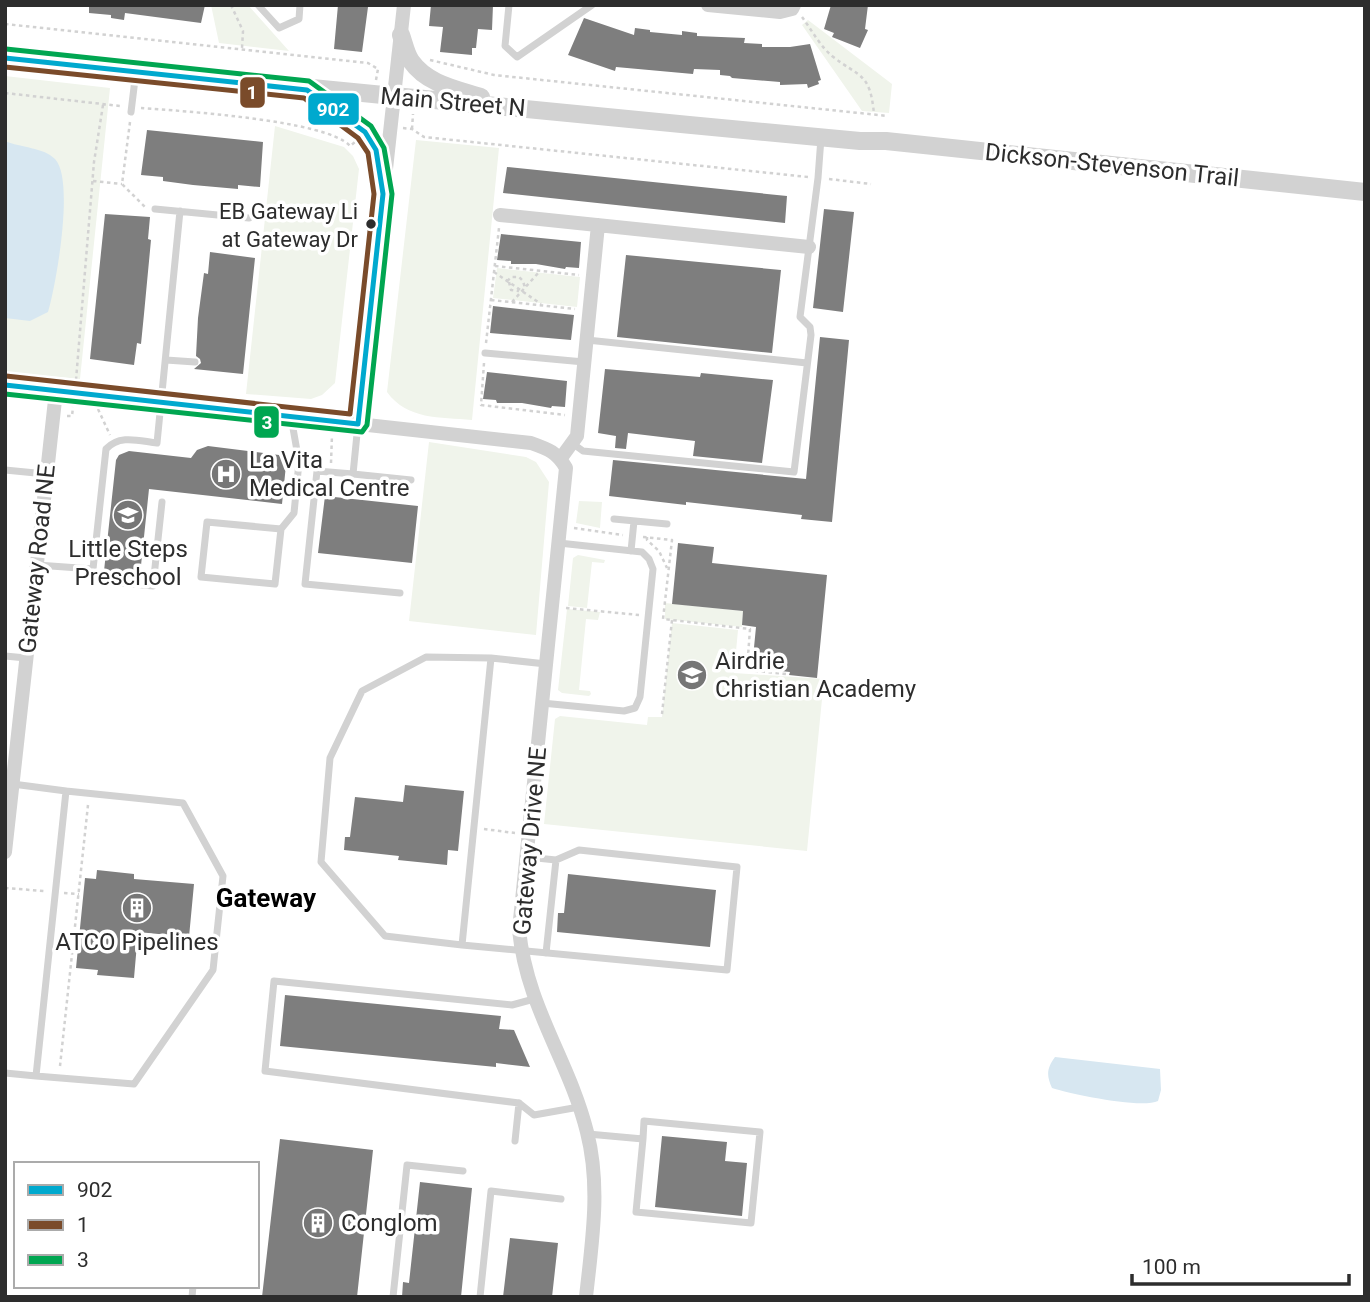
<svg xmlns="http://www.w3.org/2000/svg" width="1370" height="1302" viewBox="0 0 1370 1302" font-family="Roboto,sans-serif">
<rect width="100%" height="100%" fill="#fff"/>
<path fill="#f0f4eb" d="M211,5H248L289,51L219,43Z
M808,20L892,84L889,113L862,111L802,25Z
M5,76L110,88L80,379L5,372Z
M275,126L344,147L353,156L359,169L335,383L322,395L311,399L246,394Z
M416,140L499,148L472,420C440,417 407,420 387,392Z
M497,268L580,277L577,307L493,298Z
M429,442L526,457L536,462L549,482L536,635L409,621Z
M579,501L602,502L600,528L576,523Z
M578,555L605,560L604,563L592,562L587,608L568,606L573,558Z
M665,603L743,611L742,627L665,619Z
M567,609L600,612L598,620L586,619L579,690L590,691L591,694L589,696L562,693L558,690Z
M672,623L738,630L734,673L824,679L807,851L544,824L555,719L560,716L647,725L648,717H662Z"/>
<path fill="#d7e7f1" d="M5,141C21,148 43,147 55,159C75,180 56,285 48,312L30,321L5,318Z
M1055,1057L1160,1069L1161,1090L1158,1101C1141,1109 1071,1094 1052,1088C1046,1075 1047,1068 1055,1057Z"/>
<path fill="#7e7e7e" d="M89,5H205L201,23L125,13L124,20L111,18V15L89,13Z
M338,5L368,7L362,52L334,49Z
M431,5H493L492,30L478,29L476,48H472V55L440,52L443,27L429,26Z
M831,5H868L865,29L868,30L860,48L832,37L834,33L824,29Z
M584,18L634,35L635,28L650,30V32L682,35V31L697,33V36L745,38L744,43L762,44V47H790L810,44L821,80L818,81L819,84L808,88L807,84L780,85V82L732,78L730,76L720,75V70L694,69L693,74L616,67L615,71L568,55Z
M147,130L263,142L260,187L238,185V189L193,185L163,181V177L141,175Z
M507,167L787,196L785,223L503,193Z
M824,209L854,212L843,312L813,308Z
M105,214L150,217L148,239L151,240L144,314L141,344L137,343L134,365L90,359Z
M501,234L581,242L579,268L566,267L565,269L536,264H511V261L497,260Z
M210,252L255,258L243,374L194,369L201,363L200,359L196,356L198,318L204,273L208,274Z
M626,255L781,270L772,353L617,337Z
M493,306L574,315L571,340L490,333Z
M820,337L849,340L832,522L801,519L802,515L686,502V505L609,496L613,460L806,479Z
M605,369L700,377L701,373L773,380L762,463L693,456L695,441L628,433L626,449L615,448L616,436L598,433Z
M487,372L567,381L565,407L552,406L551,408L522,403H497L496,400L483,399Z
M208,446L279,455L286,465L282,504L149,489L140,575L104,571L116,460L119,455L129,451L191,458L197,450Z
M325,496L418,506L412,563L318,553Z
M678,543L714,547L712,563L827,575L817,678L789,675L790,672L752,668L756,627L742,625L743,611L672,604Z
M405,785L464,791L458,851L448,850L447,865L398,860L399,856L344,850L345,837H350L355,797L403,802Z
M97,870L134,874V879L194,884L189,937L138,932L134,978L97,975L98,970L76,968L85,878L96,879Z
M568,874L716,890L710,947L557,932L558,913H564Z
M285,995L501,1016L499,1029L514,1030L530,1067L496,1063V1067L280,1046Z
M662,1136L727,1142L725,1161L747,1163L742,1216L655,1207Z
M280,1139L373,1150L357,1297H262Z
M420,1182L472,1188L461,1297H402L403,1282L409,1283Z
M510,1238L558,1243L552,1297H503Z"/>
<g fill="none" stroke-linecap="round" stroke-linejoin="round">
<path stroke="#d2d2d2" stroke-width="2.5" stroke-dasharray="3.5 3.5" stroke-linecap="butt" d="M231,5L243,31L242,48
M802,17C811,29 820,46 832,56C860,78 870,72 874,114
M5,24L368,63L378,69
M430,60L494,75L888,116
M376,80L378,69
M5,93L120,106
M141,108C181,111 327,120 350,146L355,142
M130,122L122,184L145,207
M403,128L412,129L424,137L808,177
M412,129L413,114
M829,179L871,184
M93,181L122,184
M495,266L579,275
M494,272L541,304
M507,281L512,277H519L523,281L525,288
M509,282L511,290L519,291
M491,300L575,309
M512,302L540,271
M486,343L499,228
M484,363L481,405L565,415
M76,380L94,162L103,105
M98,409L110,435
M67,416H72L73,407
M331,463L332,435
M574,528L623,535
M643,537L672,540L663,619L750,629L747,670L786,674
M647,537V540L659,551L667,568
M566,608L639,615
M662,714L672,620
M484,829L515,833
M5,888L44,891
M64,893L79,894
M60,1066L88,805"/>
<path stroke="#d2d2d2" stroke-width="7" d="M258,5L279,28L299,19L300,5
M509,5L505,46L517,57L592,5
M131,112L136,71
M155,209L249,218
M587,340L807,363
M485,353L584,362
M166,360L195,362
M358,424L353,474L411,480
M572,443L583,451L794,472L811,335L810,327L800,317L818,178L821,138
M5,470L46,474
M353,474L317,471L305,584L400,593
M614,519L667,524
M281,529L207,522L201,577L275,584L281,529L294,513L299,462L291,417
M631,551L634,521
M37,565L93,569L106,449C120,434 139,441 157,443L180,211
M93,569L92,580L153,586L162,502
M5,656L26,658
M542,703L624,711L635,708L640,697L653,569L649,559L642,552L559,543
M5,783L66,791L36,1076L5,1073
M527,857L556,860L579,850L737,867L727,970L462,945L491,658L546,664
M462,945L385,936L321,862L330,758L362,691L426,657L491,658
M546,953L556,860
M36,1076L134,1084L213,970L223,876L183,803L66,791
M519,1103L534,1115L579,1107
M588,1134L643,1139L644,1121L760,1132L751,1223L636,1212L643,1139
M515,1141L519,1103L265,1071L274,981L512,1005L534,999
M192,1297L193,1286
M393,1297L407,1165L463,1171
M480,1297L491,1191L561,1199"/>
<path stroke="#d2d2d2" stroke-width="14" d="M708,5L780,12L792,9L794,5
M500,215L809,247
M5,385L531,443C548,449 557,452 566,468L519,930C527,1008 569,1060 587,1132C601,1187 592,1241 586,1297
M358,424L404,5
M561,458L577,436L598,225
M5,852L56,391"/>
<path stroke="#d2d2d2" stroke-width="18" d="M401,35C404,43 406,54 411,61C427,84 456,89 481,97
M5,58C290,88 575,114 860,141H886L1365,192
M307,90L365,132L376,150L383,194"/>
<g stroke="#fff" stroke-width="10">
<path id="bus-1" d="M5,58L307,90L365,132L376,150L383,194L358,424
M5,385L358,424"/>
</g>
<g stroke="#fff" stroke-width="10">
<path id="bus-2" d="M5,67L304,98L358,138L368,153L374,194L350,414L6,376"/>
</g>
<g stroke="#fff" stroke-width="10">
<path id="bus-3" d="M5,394L362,432L367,425L392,194L384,148L371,126L309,81L6,49"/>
</g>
<use href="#bus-1" stroke="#00a9ce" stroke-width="5"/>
<use href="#bus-2" stroke="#7a4b2a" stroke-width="5"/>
<use href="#bus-3" stroke="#00a651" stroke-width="5"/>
</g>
<defs>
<g id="hospital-disc" transform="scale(1.575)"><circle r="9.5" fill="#767676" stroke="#fff"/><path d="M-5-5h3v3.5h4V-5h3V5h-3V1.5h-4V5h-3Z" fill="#fff"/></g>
<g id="school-disc" transform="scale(1.575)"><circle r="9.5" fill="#767676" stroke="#fff"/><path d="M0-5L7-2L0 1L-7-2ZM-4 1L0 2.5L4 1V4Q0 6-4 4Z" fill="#fff"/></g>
<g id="building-disc" transform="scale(1.575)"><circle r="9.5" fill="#767676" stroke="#fff"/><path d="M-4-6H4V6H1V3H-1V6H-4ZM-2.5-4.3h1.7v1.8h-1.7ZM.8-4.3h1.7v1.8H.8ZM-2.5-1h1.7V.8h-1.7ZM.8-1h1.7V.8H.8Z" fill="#fff"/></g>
</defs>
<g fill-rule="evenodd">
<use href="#hospital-disc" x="226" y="474"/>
<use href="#school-disc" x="128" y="515"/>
<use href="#school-disc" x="692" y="675"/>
<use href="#building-disc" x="137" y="908"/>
<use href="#building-disc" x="318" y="1223"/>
</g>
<circle fill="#2d2d2d" stroke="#fff" stroke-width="2.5" cx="371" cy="224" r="6"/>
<g text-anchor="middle" stroke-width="7" stroke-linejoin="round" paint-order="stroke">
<g font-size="22" fill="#2d2d2d" stroke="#fff" text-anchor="end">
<text x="358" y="219">EB Gateway Li<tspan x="358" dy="28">at Gateway Dr</tspan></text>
</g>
<g font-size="24" fill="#2d2d2d" stroke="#fff">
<text transform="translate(453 102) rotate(5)" y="8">Main Street N</text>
<text transform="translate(1112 165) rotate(6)" y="8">Dickson-Stevenson Trail</text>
<text transform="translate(37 559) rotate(-84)" y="8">Gateway Road NE</text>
<text transform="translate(530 841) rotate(-85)" y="8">Gateway Drive NE</text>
</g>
<g font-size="24" fill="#2d2d2d" stroke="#fff" text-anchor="start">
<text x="249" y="468">La Vita<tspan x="249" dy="28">Medical Centre</tspan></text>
<text x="128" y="557" text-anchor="middle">Little Steps<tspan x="128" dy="28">Preschool</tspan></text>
<text x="715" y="669">Airdrie<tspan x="715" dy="28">Christian Academy</tspan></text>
<text x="137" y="950" text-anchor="middle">ATCO Pipelines</text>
<text x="341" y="1231">Conglom</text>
</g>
<g font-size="26" font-weight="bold" fill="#000" stroke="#fff">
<text x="266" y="907">Gateway</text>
</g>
</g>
<g stroke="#fff" stroke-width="2.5">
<rect x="239" y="76" width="27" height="33" rx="7" fill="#7a4b2a"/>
<rect x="307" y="92" width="53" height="34" rx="7" fill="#00a9ce"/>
<rect x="253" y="405" width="27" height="34" rx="7" fill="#00a651"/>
</g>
<g font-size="19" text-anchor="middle" font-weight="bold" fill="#fff">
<text x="252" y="99">1</text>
<text x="333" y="116">902</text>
<text x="267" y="429">3</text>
</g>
<rect width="1370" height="1302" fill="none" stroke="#2d2d2d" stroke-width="14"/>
<rect x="14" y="1162" width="245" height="126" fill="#ffffff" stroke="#ababab" stroke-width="2"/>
<rect x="28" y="1185" width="35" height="10" fill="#00a9ce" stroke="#ababab" stroke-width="2"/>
<text x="77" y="1197" font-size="21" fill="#2d2d2d">902</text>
<rect x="28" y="1220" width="35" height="10" fill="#7a4b2a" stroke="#ababab" stroke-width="2"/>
<text x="77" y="1232" font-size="21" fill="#2d2d2d">1</text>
<rect x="28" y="1255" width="35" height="10" fill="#00a651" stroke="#ababab" stroke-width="2"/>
<text x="77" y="1267" font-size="21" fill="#2d2d2d">3</text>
<path d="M1132 1274v10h217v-10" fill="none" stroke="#2d2d2d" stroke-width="3.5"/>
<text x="1142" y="1274" font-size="21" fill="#2d2d2d" stroke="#ffffff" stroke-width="5" paint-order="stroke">100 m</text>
</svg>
